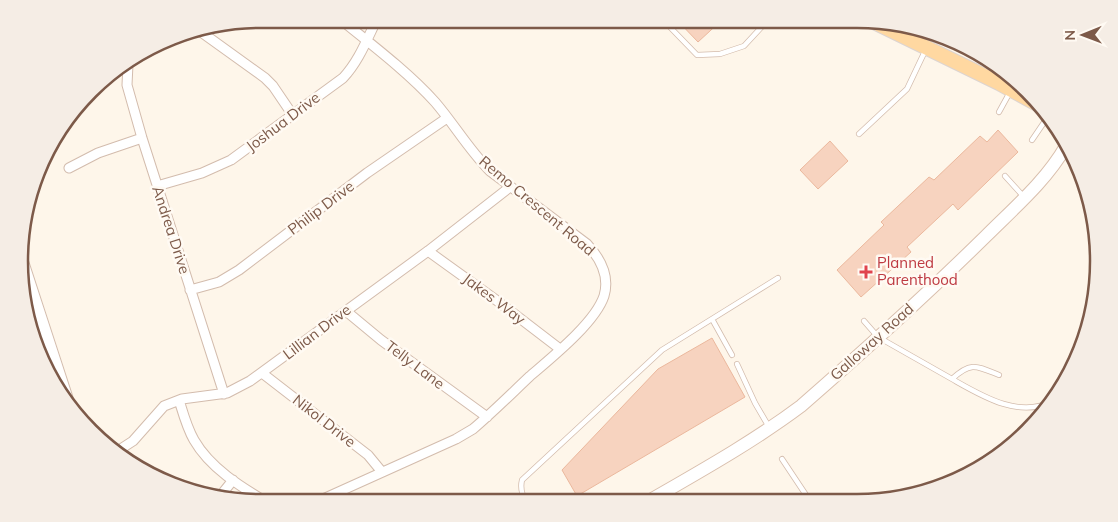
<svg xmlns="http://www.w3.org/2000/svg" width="1118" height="522" viewBox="0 0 1118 522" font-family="Mulish,sans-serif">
<rect width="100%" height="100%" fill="#fef6ea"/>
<path fill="#f7d3bf" stroke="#ebb89d" d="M676,19H723L698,42Z
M998,130L1018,152L958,210L953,204L907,247L911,252L861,297L837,270L884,225L881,222L929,177L934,180L980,136L987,142Z
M830,141L848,161L818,189L800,170Z
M712,338L745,397L577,496L562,470L658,369Z"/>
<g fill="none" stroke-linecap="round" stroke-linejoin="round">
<g stroke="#d3bcad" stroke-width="6">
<path id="service" d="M666,23L697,55L720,54L744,46L769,19
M999,112L1010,92
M859,134L907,89L926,49
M1032,140L1047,118
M1066,149L1073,156
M1005,176L1024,197
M712,319L732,355
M864,321L878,337L952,379C971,361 977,366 999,375
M34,337L46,335
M737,364L755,403L769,427
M952,379C982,396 1019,419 1053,401
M782,459L810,501
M526,502C522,495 520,488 522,480L662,350L778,278"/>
</g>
<g stroke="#d3bcad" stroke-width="11">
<path id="minor" d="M197,29L265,78L273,86L292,114
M128,64L127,85L142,138L224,394
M69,168L98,153L142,138
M157,186L202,173L231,160L343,78C359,61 367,39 377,19
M428,251L496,300L560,349
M190,290L219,282L239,270L367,173L447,118
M346,311L381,340L487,417
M262,373L368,455L382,472
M179,400C183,413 187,428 194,440C210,468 241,487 268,503
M116,452L133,441L164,406L182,399L227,393L250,381L428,251L510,187
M221,495L233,480
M314,503L456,439L473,429C492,413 510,395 529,377C551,358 595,323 604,296C610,276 600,258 587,244L490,171C469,150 454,124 435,102C409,73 371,44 340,19"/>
</g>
<g stroke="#d3bcad" stroke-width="13">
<path id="tertiary" d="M23,263L69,404"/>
</g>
<g stroke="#d9bfad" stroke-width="14">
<path id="secondary" d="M647,502C699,472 753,442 801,406C864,351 926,295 986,236C1014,208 1046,181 1066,146"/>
</g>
<g stroke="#ddd4d0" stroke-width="16">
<path id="primary" d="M874,22L999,83L1039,105"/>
</g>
<use href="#service" stroke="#fff" stroke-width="4.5"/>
<use href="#minor" stroke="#fff" stroke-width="9"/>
<use href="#tertiary" stroke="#fff" stroke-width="11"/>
<use href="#secondary" stroke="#fff" stroke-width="12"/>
<use href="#primary" stroke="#ffd8a1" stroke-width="14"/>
</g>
<path fill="#e0444e" stroke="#fffaf3" stroke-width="2" d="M863.5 264.5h5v5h5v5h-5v5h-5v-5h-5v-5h5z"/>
<g text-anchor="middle" stroke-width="5" stroke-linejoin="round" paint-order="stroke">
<g font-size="15" fill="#7d5a49" stroke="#fffaf3">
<text transform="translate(283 122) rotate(-37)" y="5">Joshua Drive</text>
<text transform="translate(537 206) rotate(40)" y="5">Remo Crescent Road</text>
<text transform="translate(321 208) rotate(-37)" y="5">Philip Drive</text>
<text transform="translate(171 230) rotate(72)" y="5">Andrea Drive</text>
<text transform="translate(494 299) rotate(37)" y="5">Jakes Way</text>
<text transform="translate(317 332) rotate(-37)" y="5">Lillian Drive</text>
<text transform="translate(872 342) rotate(-42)" y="5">Galloway Road</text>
<text transform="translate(415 365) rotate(37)" y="5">Telly Lane</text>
<text transform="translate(324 421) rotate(38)" y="5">Nikol Drive</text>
</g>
<g font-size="15" fill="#be3a42" stroke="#fffaf3" text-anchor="start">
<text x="877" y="268">Planned<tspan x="877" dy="17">Parenthood</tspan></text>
</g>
</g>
<path d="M0 0H1118V522H0ZM261 28H857A233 233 0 0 1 1090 261V261A233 233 0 0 1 857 494H261A233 233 0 0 1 28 261V261A233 233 0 0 1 261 28Z" fill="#f5ede5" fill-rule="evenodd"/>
<path fill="none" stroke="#7d5a49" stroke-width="2.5" d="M261 28H857A233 233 0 0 1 1090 261V261A233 233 0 0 1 857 494H261A233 233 0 0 1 28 261V261A233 233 0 0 1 261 28Z"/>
<g transform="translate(1083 35) rotate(269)" stroke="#fffaf3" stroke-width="4" paint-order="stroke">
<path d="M0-4L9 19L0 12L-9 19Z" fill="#7d5a49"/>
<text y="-8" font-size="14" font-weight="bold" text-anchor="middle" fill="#7d5a49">N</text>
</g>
</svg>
